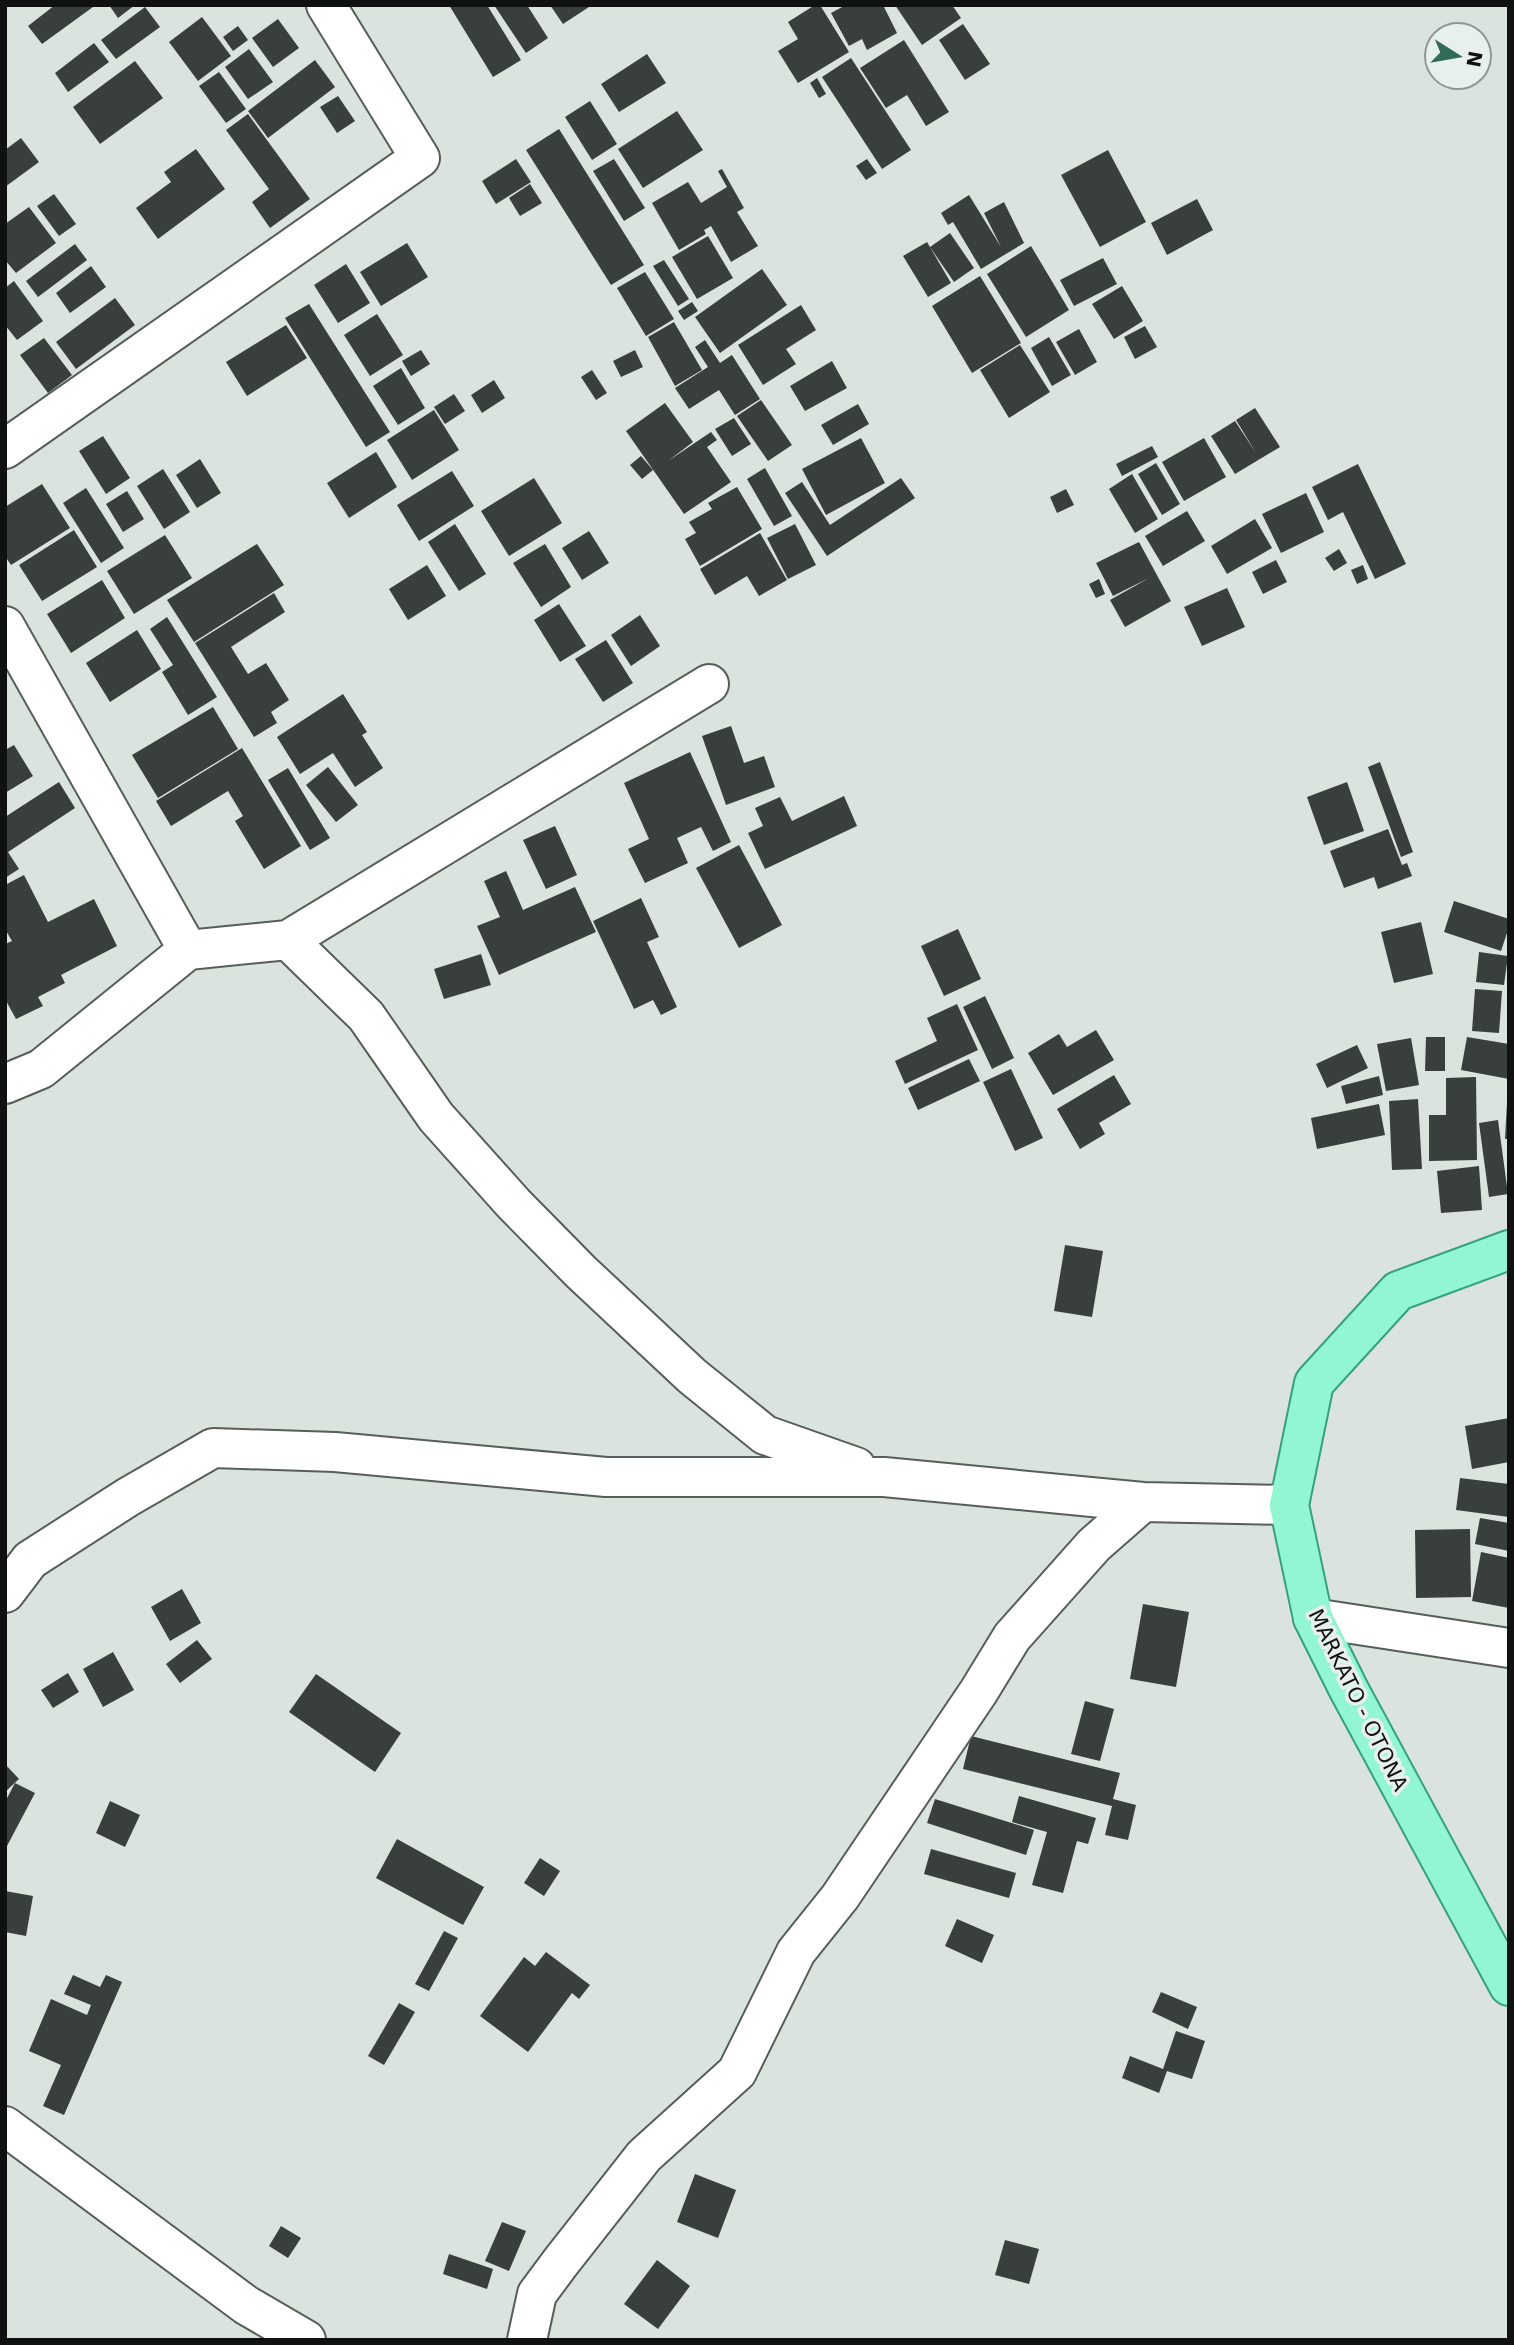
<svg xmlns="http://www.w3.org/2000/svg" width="1514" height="2345" viewBox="0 0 1514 2345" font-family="'DejaVu Sans',sans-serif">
<rect width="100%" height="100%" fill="#dae3de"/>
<path fill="#383f3c" d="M55,5L93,7L42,44L28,26Z
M109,5H135L118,18Z
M449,5H487L521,60L493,77Z
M494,5H527L548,38L526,53Z
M550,5H592L563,24Z
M815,5H820L849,52L798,83L778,51L798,39L788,22Z
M846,5H883L897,33L867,50L862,39L849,46L831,13Z
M895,5H952L961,18L922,45Z
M145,7L160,27L116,59L101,40Z
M202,17L231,56L198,81L169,42Z
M278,19L299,48L273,67L252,38Z
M963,24L990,64L965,80L939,40Z
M238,26L248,40L233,51L223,37Z
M904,40L949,112L926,126L907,95L886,108L860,68Z
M94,43L109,62L68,92L55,73Z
M249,49L273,82L248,99L225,67Z
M647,54L666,83L619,112L601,84Z
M851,58L911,150L882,169L822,77Z
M315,60L335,87L268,138L248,111Z
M135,61L163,98L100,144L73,107Z
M219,72L246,109L226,123L199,86Z
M817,78L826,94L819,98L810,83Z
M338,96L355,121L337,133L320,107Z
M590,101L617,144L592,160L565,117Z
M677,111L703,150L643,188L618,149Z
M248,114L310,199L270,228L252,202L269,189L226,130Z
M559,129L644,265L611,285L526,150Z
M21,138L39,162L5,187V150Z
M196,149L225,189L158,239L136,208L171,182L164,172Z
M1108,150L1146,222L1100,247L1061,175Z
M516,159L531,182L496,204L482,181Z
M614,159L645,208L624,221L593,171Z
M867,159L877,173L866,180L856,166Z
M722,169L744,208L737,212L758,246L731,262L711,226L704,230L706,234L679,250L652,203L688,182L701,203L727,187L718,171Z
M530,184L542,203L520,216L509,198Z
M54,194L76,224L59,236L37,206Z
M969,195L1001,247L984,213L1004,202L1024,243L981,269L953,222L948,225L941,213Z
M1197,199L1213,230L1167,255L1151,223Z
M29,207L56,243L16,273L5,260V224Z
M950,233L974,268L954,282L930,247Z
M708,236L733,278L697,299L672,257Z
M927,242L951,283L928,297L903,256Z
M407,243L428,277L381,306L360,272Z
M75,244L87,260L38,297L26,281Z
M1031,246L1069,310L1026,337L987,274Z
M1103,258L1117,284L1074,306L1060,280Z
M664,260L689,299L678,306L653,266Z
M346,264L370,303L338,323L314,285Z
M91,266L106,287L70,313L56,293Z
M762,269L787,305L720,353L695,317Z
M645,272L674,319L646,336L617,288Z
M980,276L1021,343L972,373L932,306Z
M14,281L43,321L17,340L5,325V288Z
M1122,286L1143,321L1114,339L1092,304Z
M115,298L135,325L76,369L56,342Z
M692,302L698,311L684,320L678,311Z
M309,304L390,432L366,447L285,318Z
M801,305L816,330L786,349L796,364L763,385L738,345Z
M377,314L403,355L370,376L344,335Z
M674,322L702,370L675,386L648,337Z
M286,325L307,358L247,396L226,362Z
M1145,326L1157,347L1135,359L1124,337Z
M1079,329L1097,362L1075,375L1056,342Z
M1049,337L1071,375L1052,386L1031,348Z
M44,338L72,375L48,393L20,355Z
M705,340L720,363L732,355L760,399L735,415L719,390L689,409L675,388L708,367L695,347Z
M1020,345L1050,392L1009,418L980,370Z
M421,350L430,364L411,376L402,361Z
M635,350L643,367L621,377L613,361Z
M832,361L847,388L805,411L790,386Z
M401,368L425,408L398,425L373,386Z
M592,370L607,393L596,400L581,377Z
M494,380L505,398L482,413L471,395Z
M454,394L465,411L445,424L434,407Z
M761,400L792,445L768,461L737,416Z
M665,403L693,442L668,461L711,432L717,440L707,447L731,482L684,514L626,431Z
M858,404L869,424L833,445L821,425Z
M1255,408L1280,447L1235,474L1211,436L1235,421L1256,453L1236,420Z
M434,410L459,450L412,480L387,440Z
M734,418L751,444L732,456L715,429Z
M103,436L130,478L106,494L79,451Z
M861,438L885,483L826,515L802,469Z
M1204,438L1226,477L1184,501L1162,462Z
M1152,446L1158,457L1122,476L1116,464Z
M376,452L397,487L349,518L327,483Z
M641,456L653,470L642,479L630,465Z
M200,459L221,493L197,508L176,475Z
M1156,463L1180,504L1162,515L1138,474Z
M1358,464L1406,564L1375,579L1343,512L1328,520L1312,487Z
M765,468L792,516L774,526L747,479Z
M163,469L190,512L164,529L137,486Z
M452,471L474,506L419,541L397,505Z
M1132,474L1158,519L1135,533L1109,489Z
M534,478L562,523L509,556L481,511Z
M901,478L915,498L827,556L785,493L802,482L830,525Z
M42,484L70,528L11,565L5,556V507Z
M737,487L762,529L700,566L685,539L696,533L689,522L712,509L708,503Z
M86,488L124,548L101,563L63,503Z
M1066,489L1074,505L1057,513L1050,497Z
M127,491L144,519L123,532L106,504Z
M1306,493L1324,532L1281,553L1262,514Z
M1187,511L1205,541L1163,566L1145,536Z
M1255,519L1272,548L1227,574L1211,546Z
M455,524L486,574L459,591L428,542Z
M795,524L816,565L788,579L767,538Z
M74,530L97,567L42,601L19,565Z
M589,531L609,563L582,580L562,548Z
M760,533L787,580L759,596L747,576L715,595L700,569Z
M165,535L192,578L134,614L107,571Z
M1139,542L1171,601L1125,627L1110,600L1149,578L1113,596L1096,563Z
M257,544L284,585L194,642L167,600Z
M545,544L571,587L541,607L513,563Z
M1339,549L1347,563L1334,571L1325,558Z
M1276,560L1287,582L1263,594L1252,572Z
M427,565L446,596L408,620L389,589Z
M1363,565L1368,579L1357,584L1351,570Z
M1099,579L1105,594L1096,598L1089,584Z
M102,580L125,618L71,653L47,614Z
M1227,588L1245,627L1202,646L1184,607Z
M274,593L285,612L231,647L248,674L266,663L289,700L271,712L277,723L254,737L195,643Z
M559,604L586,646L560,662L534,620Z
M640,615L660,646L631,666L611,635Z
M167,617L217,697L188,715L162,672L173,665L150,629Z
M137,630L161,669L110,702L86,663Z
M606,640L633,683L603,702L575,659Z
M343,694L367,732L362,735L383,768L355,787L333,753L300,774L277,737Z
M213,707L238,749L158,798L132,755Z
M731,726L744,763L764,756L775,787L726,805L702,736Z
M14,745L33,776L5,793V750Z
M242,748L301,846L264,869L235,821L243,816L228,791L171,826L156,801Z
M690,752L731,842L713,851L701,827L677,838L688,863L645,883L628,849L649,839L624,783Z
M1380,762L1413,852L1401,857L1368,767Z
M328,767L358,805L336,822L306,785Z
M288,768L330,838L310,850L268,780Z
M59,782L75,808L8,852L19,869L5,878V817Z
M1347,782L1364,831L1324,845L1307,797Z
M844,796L857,826L765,869L748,833L763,826L755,808L780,797L792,821Z
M555,826L577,875L546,889L523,840Z
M1388,829L1402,865L1407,863L1412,876L1378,889L1374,877L1344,888L1330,851Z
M739,845L782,925L739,948L696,868Z
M506,871L523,910L575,887L596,932L499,975L477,926L500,917L484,881Z
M24,875L48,922L94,899L117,946L61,975L65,983L38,997L43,1006L16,1019L5,999V944L12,941L5,929V885Z
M641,898L659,937L647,942L677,1007L661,1015L653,1000L634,1009L593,921Z
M1454,901L1509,919V927L1501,951L1444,932Z
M1421,922L1433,974L1394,983L1381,932Z
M958,929L981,979L944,996L921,946Z
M1479,952L1508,956L1504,985L1476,982Z
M481,954L491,985L444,999L434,969Z
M1475,989L1502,991L1499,1033L1472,1031Z
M985,996L1014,1058L992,1069L963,1007Z
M957,1004L978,1050L905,1084L895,1061L937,1041L927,1018Z
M1096,1030L1114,1060L1053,1095L1028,1053L1059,1034L1067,1047Z
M1426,1037H1445V1071H1425Z
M1467,1037L1509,1044V1079L1461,1070Z
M1411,1038L1419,1085L1386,1091L1377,1044Z
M1357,1045L1368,1068L1327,1088L1316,1064Z
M969,1059L980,1081L918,1110L908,1088Z
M1011,1069L1043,1138L1015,1151L983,1082Z
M1114,1075L1131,1104L1099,1123L1105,1134L1080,1149L1057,1109Z
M1379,1076L1383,1095L1346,1104L1341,1086Z
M1476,1077L1477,1160L1429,1161V1115H1446V1078Z
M1418,1099L1422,1169L1392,1170L1389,1101Z
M1507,1103H1509V1139H1505Z
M1379,1104L1385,1135L1317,1149L1311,1118Z
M1498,1120L1508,1194L1489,1197L1479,1123Z
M1479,1166L1482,1210L1441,1213L1437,1171Z
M1065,1245L1103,1251L1092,1317L1054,1311Z
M1509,1418V1462L1472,1469L1465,1426Z
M1460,1478L1509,1484V1517L1456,1510Z
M1480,1518L1509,1523V1551L1475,1544Z
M1470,1529L1471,1597L1416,1598L1415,1530Z
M1481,1552L1509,1558V1608L1472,1601Z
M182,1589L201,1623L170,1641L151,1607Z
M1143,1604L1189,1612L1176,1687L1130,1679Z
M197,1640L212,1659L180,1683L166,1664Z
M113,1652L134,1690L103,1707L83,1669Z
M68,1673L79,1692L53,1708L41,1690Z
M316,1674L401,1733L375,1772L289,1712Z
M1085,1701L1114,1709L1100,1761L1071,1754Z
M971,1736L1120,1773L1113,1799L1136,1805L1128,1840L1105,1835L1112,1806L963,1769Z
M5,1764L19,1779L5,1792Z
M15,1783L35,1793L7,1846L5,1802Z
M1019,1796L1096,1818L1088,1844L1077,1841L1063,1893L1032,1885L1047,1832L1012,1822Z
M935,1799L1034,1830L1026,1855L927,1823Z
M110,1801L140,1815L125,1847L96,1833Z
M397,1839L484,1887L463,1925L376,1878Z
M931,1849L1016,1873L1009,1898L924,1874Z
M540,1858L560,1871L544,1896L524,1883Z
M5,1891L33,1896L26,1936L5,1932Z
M957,1919L994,1935L982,1963L945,1946Z
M444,1931L458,1938L429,1991L415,1984Z
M546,1952L590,1985L579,1999L572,1993L528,2052L480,2016L524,1957L535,1966Z
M73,1975L100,1987L106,1975L122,1982L64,2115L43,2106L61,2065L29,2051L51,1999L87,2015L91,2005L64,1994Z
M1161,1992L1197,2007L1188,2029L1152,2012Z
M399,2003L415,2012L384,2065L368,2056Z
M1176,2031L1205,2041L1192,2079L1167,2071L1159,2093L1122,2078L1130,2056L1163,2069Z
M695,2174L736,2190L718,2238L677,2222Z
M502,2222L526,2231L509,2271L485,2261Z
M281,2226L301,2238L288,2258L269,2246Z
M1005,2240L1039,2249L1029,2284L995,2275Z
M449,2254L493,2269L487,2289L443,2274Z
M657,2260L690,2286L658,2329L624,2304Z"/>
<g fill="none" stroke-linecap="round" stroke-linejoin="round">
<g stroke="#565e5a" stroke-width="42">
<path id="street" d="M5,449L420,158L326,5
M5,626L188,950
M288,940L366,1016L436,1117L514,1204L581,1272L692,1376L765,1435L856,1467
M5,1084L41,1069L188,950L288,940L709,684
M5,1593L30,1560L128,1497L213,1448L335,1452L606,1477H884L1143,1502L1289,1505
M1313,1618L1509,1648
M5,2126L246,2305L306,2340
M527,2340L537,2294L560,2263L644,2156L737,2072L796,1952L840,1897L979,1691L1012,1637L1094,1545L1143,1502"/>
</g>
<g stroke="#35a27b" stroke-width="42">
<path id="primary" d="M1509,1250L1398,1291L1314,1383L1289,1505L1313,1618L1349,1690L1509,1986"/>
</g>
<use href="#street" stroke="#fff" stroke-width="38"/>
<use href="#primary" stroke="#92f6d2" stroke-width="38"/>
</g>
<g text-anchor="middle" stroke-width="7" stroke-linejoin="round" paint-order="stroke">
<g font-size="21" fill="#0f1211" stroke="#e7f0eb">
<text transform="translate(1358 1700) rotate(64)" y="7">MARKATO - OTONA</text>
</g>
</g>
<rect width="1514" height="2345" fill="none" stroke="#0f1211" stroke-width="14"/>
<g transform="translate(1458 56) rotate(101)"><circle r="33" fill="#e7f0eb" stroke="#919794" stroke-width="2"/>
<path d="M0-5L12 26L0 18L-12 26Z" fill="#316b53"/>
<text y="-10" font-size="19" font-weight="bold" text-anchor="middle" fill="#0f1211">N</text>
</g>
</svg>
